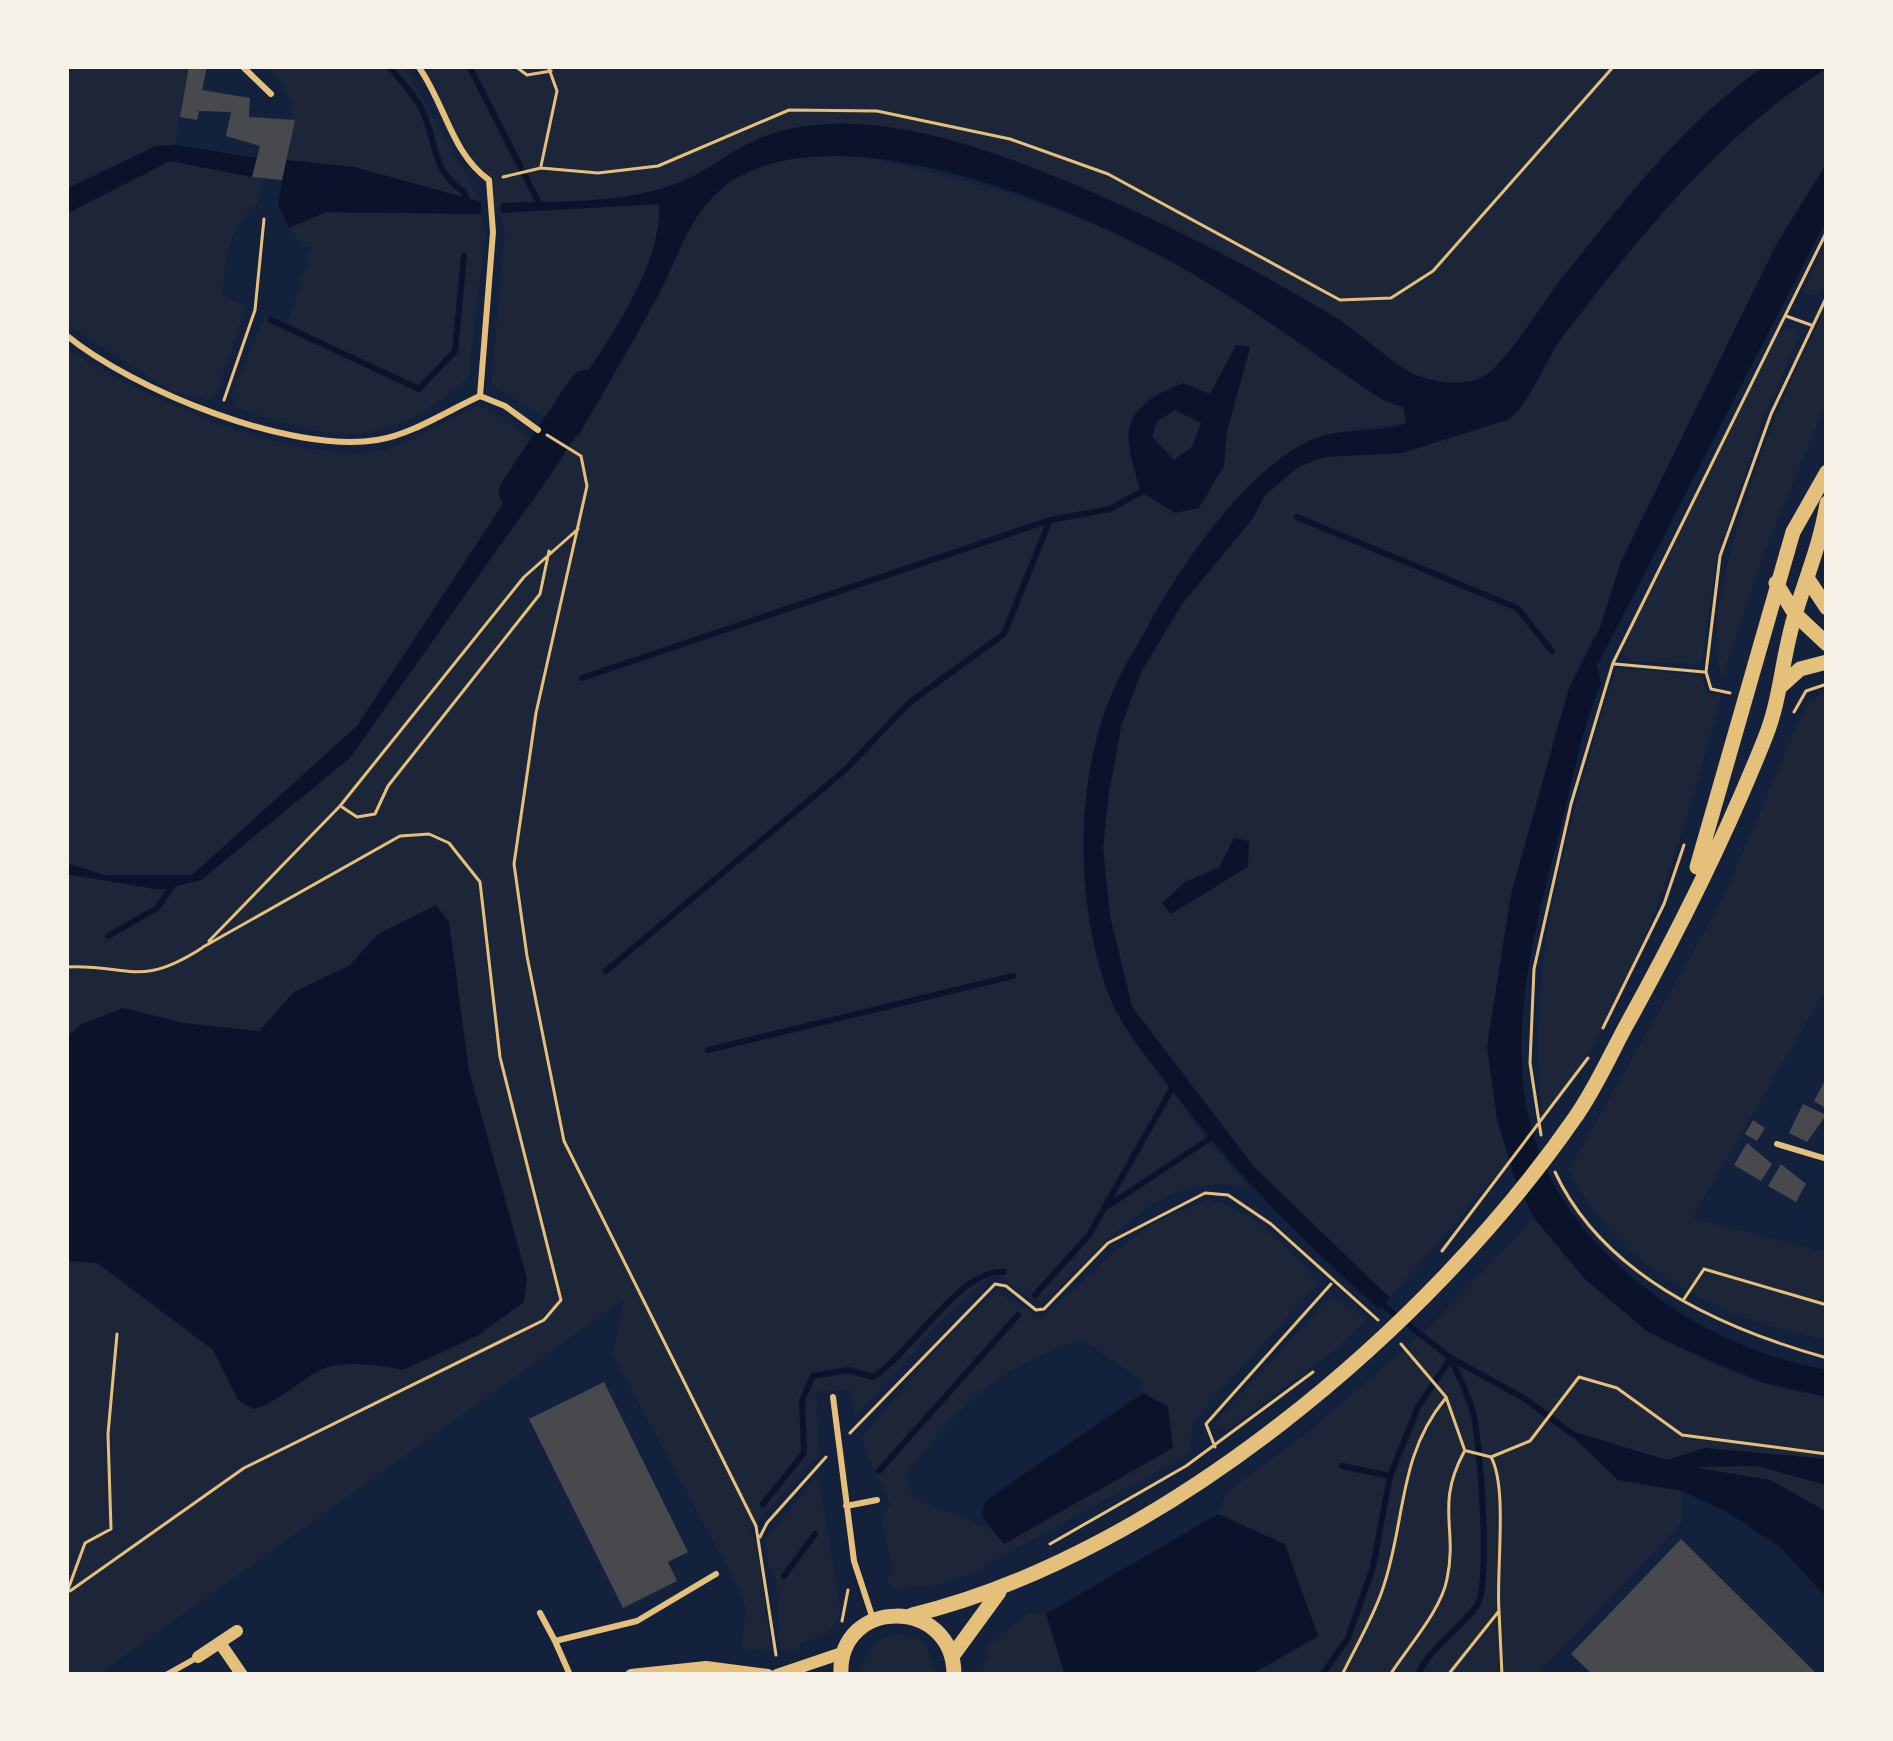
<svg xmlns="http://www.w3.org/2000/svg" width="1893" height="1741" viewBox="0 0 1893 1741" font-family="Lato,sans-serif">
<rect width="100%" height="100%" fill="#14213d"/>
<path fill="#1d2539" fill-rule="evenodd" d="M66,66H189L175,145L156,146L66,189Z
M259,66H404L481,202L354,167L286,160C294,124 299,83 259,66Z
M418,66H1803L1750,97L1488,393L1450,411L1239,282L955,160L761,147L678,191L600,207L491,208L489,180L457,145L438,93Z
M1827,68V163L1776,245L1621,562L1600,627L1578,666L1554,736L1497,1119L1509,1160L1390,1298L1255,1168L1132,1007L1110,916L1103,847L1109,792L1121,727L1141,672L1182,604L1253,518L1265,495L1298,467L1324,457L1402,453L1510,419C1534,396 1544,361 1564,335C1640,236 1720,134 1827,68Z
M858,155C971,179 1083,211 1185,269C1253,308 1317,357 1383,400L1404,407L1407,423L1341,431L1274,467L1113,690L1097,743L1084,815L1087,883L1107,991L1202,1134L1251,1189C1159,1164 1106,1248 1045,1300L1038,1302L999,1276L989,1278L942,1320L855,1417L850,1389L816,1392L819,1455L749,1531L755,1538L772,1650L742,1649L746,1609L733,1578L613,1355L624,1299L98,1675H66V348C136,396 302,470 387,449C418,441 448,417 479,406C512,420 530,444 562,458L658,296L699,211L732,180L789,156ZM1250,347L1227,432L1224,466L1141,492L1146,399L1183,383L1210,394Z
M170,161L263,178L257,205C227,226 226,261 222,295L246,307L213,401L171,391L66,324V214Z
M659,203C663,274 591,363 554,422L491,385L505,234L501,213Z
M327,212L481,214L485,237L468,378C381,454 335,441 233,406V393L265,315L287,325L312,246L304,247L289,228Z
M1827,241V282L1818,294L1808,295L1803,291Z
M1827,308V401L1765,550L1722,678C1694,601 1786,380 1827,308Z
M1786,328L1798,329L1799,338L1764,417L1716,560L1702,664L1630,661L1622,654L1636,618L1777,335Z
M1175,410L1201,423L1193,447L1174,460L1152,437L1157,421Z
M1616,668L1701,676L1707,692L1721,696C1688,820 1631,1020 1543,1115C1522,964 1573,813 1616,668Z
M1827,691V987L1692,1218L1827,1253V1340C1723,1321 1617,1269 1569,1169L1722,901L1807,703Z
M1209,1200C1258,1211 1286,1248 1319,1283L1205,1408L1193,1424L1189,1454L970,1574L934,1586L895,1589L886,1581L894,1573L880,1515L890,1506C888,1489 867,1466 862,1436L957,1327L997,1291L1041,1319L1113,1253L1154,1223ZM1082,1339L1142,1381L1143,1393L1168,1407L1003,1543L992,1530L913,1498L906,1473C967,1399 991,1372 1082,1339Z
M1534,1218C1609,1311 1706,1380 1827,1397V1459L1705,1448L1667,1460L1568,1431L1618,1480L1683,1491L1681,1524L1536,1675H1250L1318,1637L1218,1514L1227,1492L1311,1430L1436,1321Z
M1330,1297L1367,1319L1335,1350L1225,1431L1214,1424Z
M1698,1463L1757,1466L1827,1485V1512L1770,1480L1693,1468Z
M818,1475L841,1615L829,1632L801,1643L800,1649L780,1650L776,1575L768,1565L765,1539Z
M1030,1612L1046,1614L1065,1675H981L990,1644Z
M902,1634L925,1643L937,1675H862C863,1650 877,1636 902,1634Z"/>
<path fill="#0b132b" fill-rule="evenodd" d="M1765,66L1827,68C1720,135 1640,236 1564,335C1544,361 1534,396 1510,419L1402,453L1324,457L1298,467L1265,495L1253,518L1182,604L1141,672L1121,727L1109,792L1103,847L1110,916L1132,1007L1255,1168L1390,1298L1379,1309C1298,1237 1233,1171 1167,1084C1146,1056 1120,1026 1108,993C1075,902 1074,777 1114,689C1123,667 1137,646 1149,624C1182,564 1245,471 1309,441C1340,426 1376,435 1406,423L1403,407L1383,400C1317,357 1253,308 1184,269C1079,209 846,110 733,180C691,206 678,259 655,301C631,346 604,391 578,436L554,422C591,364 664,273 659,204L501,213V203C557,201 618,204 672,185C717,170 736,139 794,128C894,109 1011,157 1101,196C1182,231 1260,272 1335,317C1358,331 1396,367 1416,375C1435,382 1458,386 1478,379C1503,371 1545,298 1564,275C1625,201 1685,120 1765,66Z
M175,145L257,158L252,177L170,161L66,214V189L156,146Z
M286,160L354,167L481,202V214L327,212L289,228L278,205Z
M1827,163V219L1597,666L1601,684C1579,735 1571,790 1557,843C1512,1009 1485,1153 1632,1277C1691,1327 1751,1355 1827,1370V1397L1764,1383L1683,1349L1647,1331L1585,1279L1534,1218L1516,1182L1497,1119L1487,1047L1511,894L1569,688L1600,628L1621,562L1776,245Z
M1236,345L1250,347L1227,432L1224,466L1199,508L1175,513L1141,492C1121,429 1119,410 1183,383L1210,394ZM1175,410L1201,423L1192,447L1174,460L1152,437L1157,421Z
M532,445L562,458L350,758L201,880L161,890L66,874V863L105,875H192L357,726L516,484Z
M1234,838L1249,841L1248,867L1171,914L1162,903L1185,882L1219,867Z
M436,905L449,922L469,1071L527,1278L524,1302L477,1336L403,1370C383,1365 348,1361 328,1367C304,1375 286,1399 254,1409L238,1400L213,1350L97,1263L66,1261V1037L82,1024L123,1008L183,1023L259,1031L294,992L350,965L378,934Z
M1143,1393L1168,1407L1173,1448L1004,1544L982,1516L985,1501Z
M1565,1429L1667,1460L1705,1448L1827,1459L1826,1485L1757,1466L1694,1467L1770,1480L1827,1512V1598L1780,1547L1729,1513L1683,1491L1618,1480Z
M1218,1514L1285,1544L1318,1636L1250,1675H1065L1046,1614Z"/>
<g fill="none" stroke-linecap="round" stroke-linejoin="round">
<path stroke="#0b132b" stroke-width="6" d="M389,66C399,79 412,92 420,106C438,139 429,169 464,192L468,204
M469,66L541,207
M271,320L419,389L455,351L464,256
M1297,517L1517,608L1552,651
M582,678L1050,520L1110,509L1141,492
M108,936L157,908L173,885
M606,971L845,770L909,703L1004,634L1050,520
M708,1050L1013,976
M1108,1206L1212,1137
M1035,1295L1089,1235L1174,1085
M1380,1303L1451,1358L1527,1400L1572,1434
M1342,1466L1390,1476
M879,1471L1018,1315
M763,1504L804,1453L802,1401L813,1376L848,1370L873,1377C911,1354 960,1268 1004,1272
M784,1576L815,1534
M1322,1675L1348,1638L1373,1567L1390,1476L1418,1407L1451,1358
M1418,1675C1431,1645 1460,1630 1477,1605C1491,1586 1480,1439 1473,1413C1469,1395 1459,1378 1452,1361"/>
<path stroke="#0b132b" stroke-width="36" d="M517,492L586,388"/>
</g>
<path fill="#48494c" d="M189,66H207L202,90L250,98L249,117L295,120L282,180L252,177L260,146L226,136L231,112L199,111L197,120L180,117Z
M1827,1077V1109L1814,1101Z
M1803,1104L1826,1115L1807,1142L1789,1133Z
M1753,1120L1765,1128L1757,1141L1745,1134Z
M1747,1143L1772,1164L1761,1181L1734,1165Z
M1781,1164L1806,1184L1796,1202L1768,1186Z
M604,1382L688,1552L668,1562L677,1581L623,1608L529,1419Z
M1681,1539L1818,1675H1593L1571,1654Z"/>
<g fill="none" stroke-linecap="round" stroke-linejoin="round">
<path stroke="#e5c07b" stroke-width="3" d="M515,66L527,75L551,71
M541,166L557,91L548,66
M503,177L541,168L598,173L658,166L789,110L877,111L1010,139L1108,174L1340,300L1391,298L1433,271L1614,66
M1786,316L1811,325
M224,400L255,310L264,219
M547,435L581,456L587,486L536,713L514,864L527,956L564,1141L756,1526L776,1655
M1615,664L1704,672
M1730,693L1711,689L1706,672L1720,556L1771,414L1827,296
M1794,712L1806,691L1827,684
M342,807L357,817L375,814L388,786L540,594L549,551
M209,941L340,806L524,577L578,529
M66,967C130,964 138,989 202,948
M1603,1028L1664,904L1684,845
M1541,1135L1530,1063L1534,969L1571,804L1613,663L1827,231
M1555,1172C1603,1276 1723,1329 1827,1358
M1442,1251L1588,1058
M1684,1299L1704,1269L1827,1305
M1401,1344L1446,1397L1465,1451
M850,1433L995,1284L1006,1286L1036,1310L1044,1309L1108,1243L1205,1193L1228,1195L1271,1224L1378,1320
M1215,1447L1206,1424L1331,1284
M1467,1451L1491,1457
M760,1537L767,1523L826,1457
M1050,1544L1186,1466L1313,1372
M70,1591L244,1468L544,1320L561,1300L500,1057L480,882L449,843L429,834L400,836L203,947
M66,1595L85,1543L111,1529L108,1434L117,1334
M1499,1611L1502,1675
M842,1621L848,1590
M1342,1675C1355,1648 1372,1620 1382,1591C1406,1524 1397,1457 1445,1399
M1390,1675C1407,1648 1441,1611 1447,1579C1458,1528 1435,1506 1464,1452
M1448,1675L1499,1611C1496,1570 1508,1488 1491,1457L1530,1441L1579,1377L1617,1388L1682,1435L1827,1454"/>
<path stroke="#e5c07b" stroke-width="6" d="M242,66L271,94
M418,66C445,103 451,153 489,180L493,232L480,396L505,406L538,430
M66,335C133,390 291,454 377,440C411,435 449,410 480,396
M1777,1144L1827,1159
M833,1397L854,1561L872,1616
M846,1506L877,1500
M540,1613L555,1641
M166,1675L198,1657
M570,1675L555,1641L637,1621L716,1574"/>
<path stroke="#e5c07b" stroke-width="12" d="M220,1643L242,1675
M198,1657L237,1631
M631,1675L706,1667L768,1675
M777,1675L842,1653"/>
<path stroke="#e5c07b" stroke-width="15" d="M1809,581L1827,608
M1776,583L1795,614L1827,644
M1780,687L1800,669L1827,662
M1697,867L1793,532L1827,472
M912,1615C1161,1555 1430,1327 1574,1119C1595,1090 1610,1055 1627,1024C1678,932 1726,836 1765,738C1781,699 1782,656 1795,615C1806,577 1821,543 1827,503
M953,1655L999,1592
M841,1675C837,1597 954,1596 954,1675"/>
</g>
<rect width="1893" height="1741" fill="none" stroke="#f6f1e7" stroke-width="138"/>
</svg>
